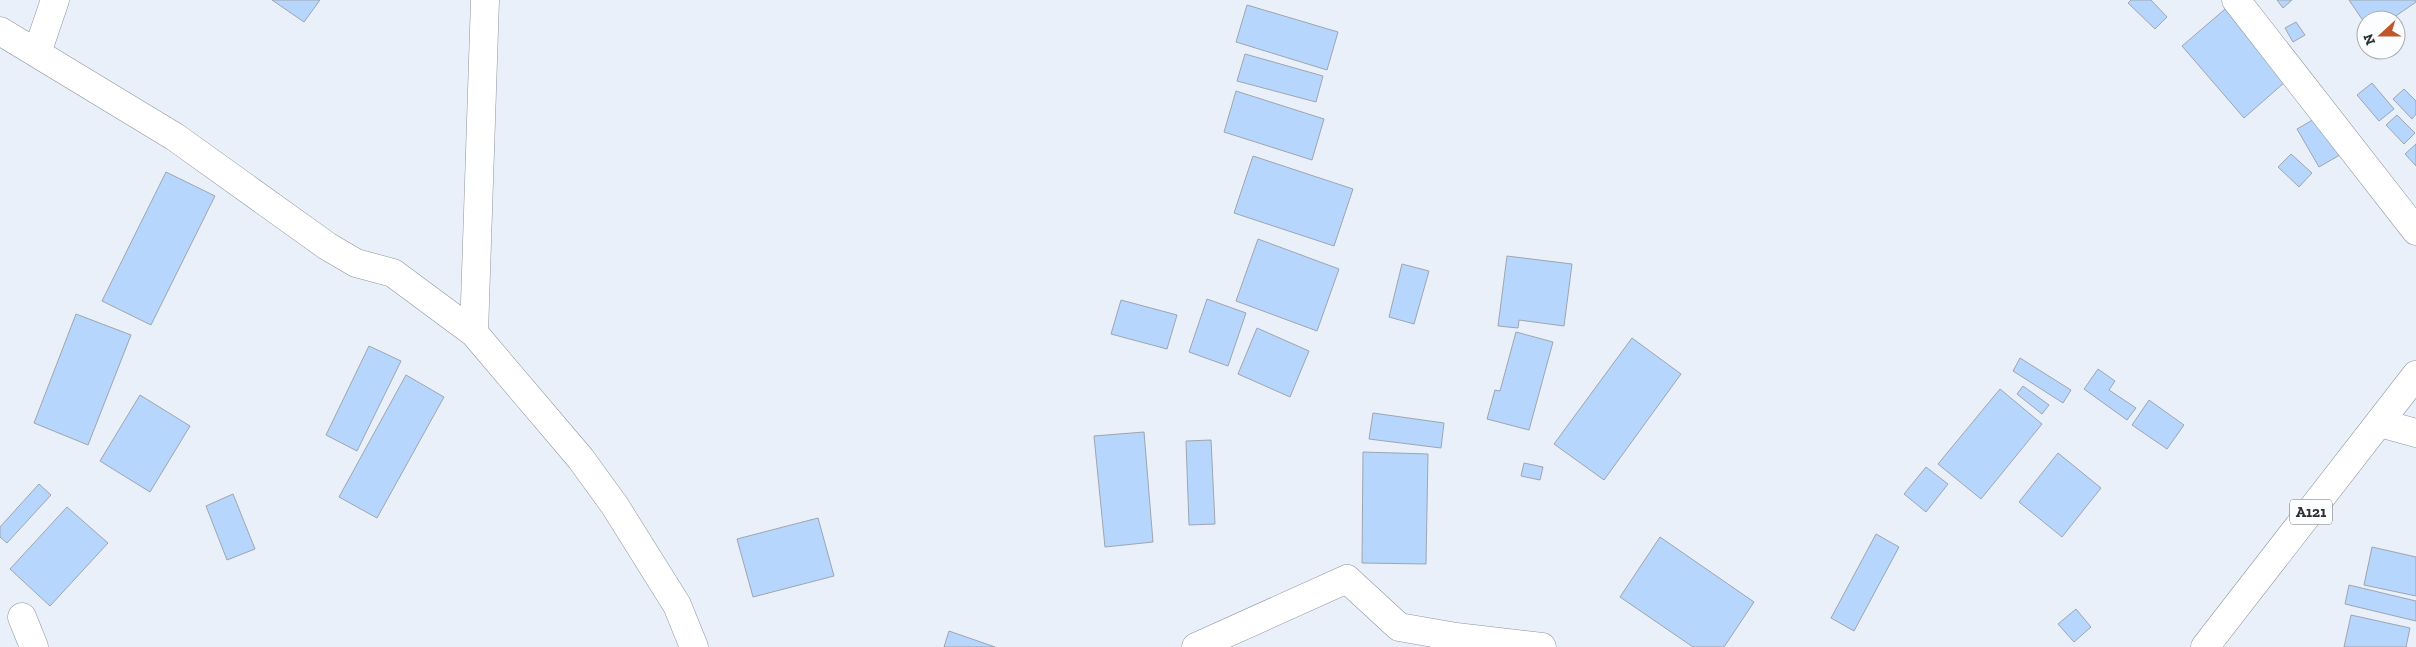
<svg xmlns="http://www.w3.org/2000/svg" width="2416" height="647" viewBox="0 0 2416 647" font-family="'Zilla Slab',serif">
<rect width="100%" height="100%" fill="#e9f0fa"/>
<path fill="#b7d6fe" stroke="#9ea5ae" d="M272,0H320L304,22Z
M2131,0H2151L2167,17L2155,29L2128,3Z
M2277,0H2292L2283,8Z
M2349,0H2416V2L2390,20H2366V25Z
M2231,4L2293,75L2244,118L2182,46Z
M1247,5L1338,32L1327,70L1236,42Z
M2296,22L2305,35L2293,42L2285,28Z
M1245,54L1323,76L1316,102L1237,81Z
M2372,83L2394,109L2379,121L2357,95Z
M2404,89L2416,101V114L2412,119L2393,99Z
M1236,91L1324,119L1312,160L1224,132Z
M2323,114L2345,152L2319,167L2297,129Z
M2397,115L2415,133L2404,144L2386,125Z
M2416,144V166L2405,154Z
M2291,154L2312,173L2299,187L2278,167Z
M1253,156L1353,189L1334,246L1234,213Z
M166,172L215,196L151,325L102,301Z
M1258,239L1339,269L1317,331L1236,301Z
M1507,256L1572,264L1564,326L1519,320L1518,328L1498,326Z
M1402,264L1429,271L1414,324L1389,317Z
M1207,299L1246,313L1228,366L1189,352Z
M1121,300L1177,315L1167,349L1111,334Z
M76,314L131,335L88,445L34,423Z
M1257,328L1309,351L1290,397L1238,374Z
M1516,332L1553,342L1529,430L1487,419L1495,390L1500,391Z
M1632,338L1681,374L1604,480L1554,444Z
M369,346L401,361L357,451L326,435Z
M2020,358L2071,390L2063,403L2013,371Z
M2098,369L2115,381L2109,390L2136,408L2127,420L2084,389Z
M406,375L444,397L377,518L339,497Z
M2023,386L2049,405L2042,414L2017,394Z
M2000,389L2042,424L1981,499L1938,464Z
M140,395L190,426L150,492L100,461Z
M2149,400L2184,425L2167,449L2132,425Z
M1373,413L1444,423L1441,448L1369,439Z
M1144,432L1153,542L1105,547L1094,436Z
M1211,440L1215,524L1189,525L1186,441Z
M1363,452L1428,454L1426,564L1362,563Z
M2058,453L2101,488L2062,537L2019,502Z
M1524,463L1543,467L1540,480L1521,476Z
M1926,467L1948,484L1926,512L1904,494Z
M39,484L51,495L7,543L0,537V527Z
M233,494L255,549L227,560L206,506Z
M67,507L108,543L50,606L10,569Z
M818,518L834,576L753,597L737,539Z
M1876,534L1899,547L1854,631L1831,618Z
M1660,537L1754,602L1724,647H1693L1620,597Z
M2372,547L2416,557V596L2364,585Z
M2349,585L2416,601V621L2345,604Z
M2076,609L2091,627L2074,642L2058,624Z
M2351,615L2410,628L2406,647H2344Z
M949,631L995,647H944Z"/>
<g fill="none" stroke-linecap="round" stroke-linejoin="round">
<g stroke="#8e959d" stroke-width="29">
<path id="minor" d="M2236,0L2416,231
M0,31L175,137L327,246L356,263L393,273L474,333L581,459L615,506L677,605L694,647
M37,53L55,0
M474,333L485,0
M2380,423L2416,433
M22,617L34,647
M1196,647L1347,579L1399,627L1456,637L1542,647"/>
</g>
<g stroke="#8e959d" stroke-width="29">
<path id="major" d="M2205,647L2416,375"/>
</g>
<use href="#minor" stroke="#fff" stroke-width="28"/>
<use href="#major" stroke="#fff" stroke-width="28"/>
</g>
<g text-anchor="middle" stroke-width="4" stroke-linejoin="round" paint-order="stroke">
<rect fill="#fcfdff" stroke="#6c6e71" stroke-width="1" x="2290" y="499.5" width="42" height="25" rx="4"/>
<g font-size="15" font-weight="bold" fill="#2e3134">
<text x="2311" y="517">A121</text>
</g>
</g>
<g transform="translate(2381 35) rotate(249)"><circle r="24" fill="#fcfdff" stroke="#aaabae"/>
<path d="M0-4L9 19L0 12L-9 19Z" fill="#be572d"/>
<text y="-8" font-size="14" font-weight="bold" text-anchor="middle" fill="#2e3134">N</text>
</g>
</svg>
